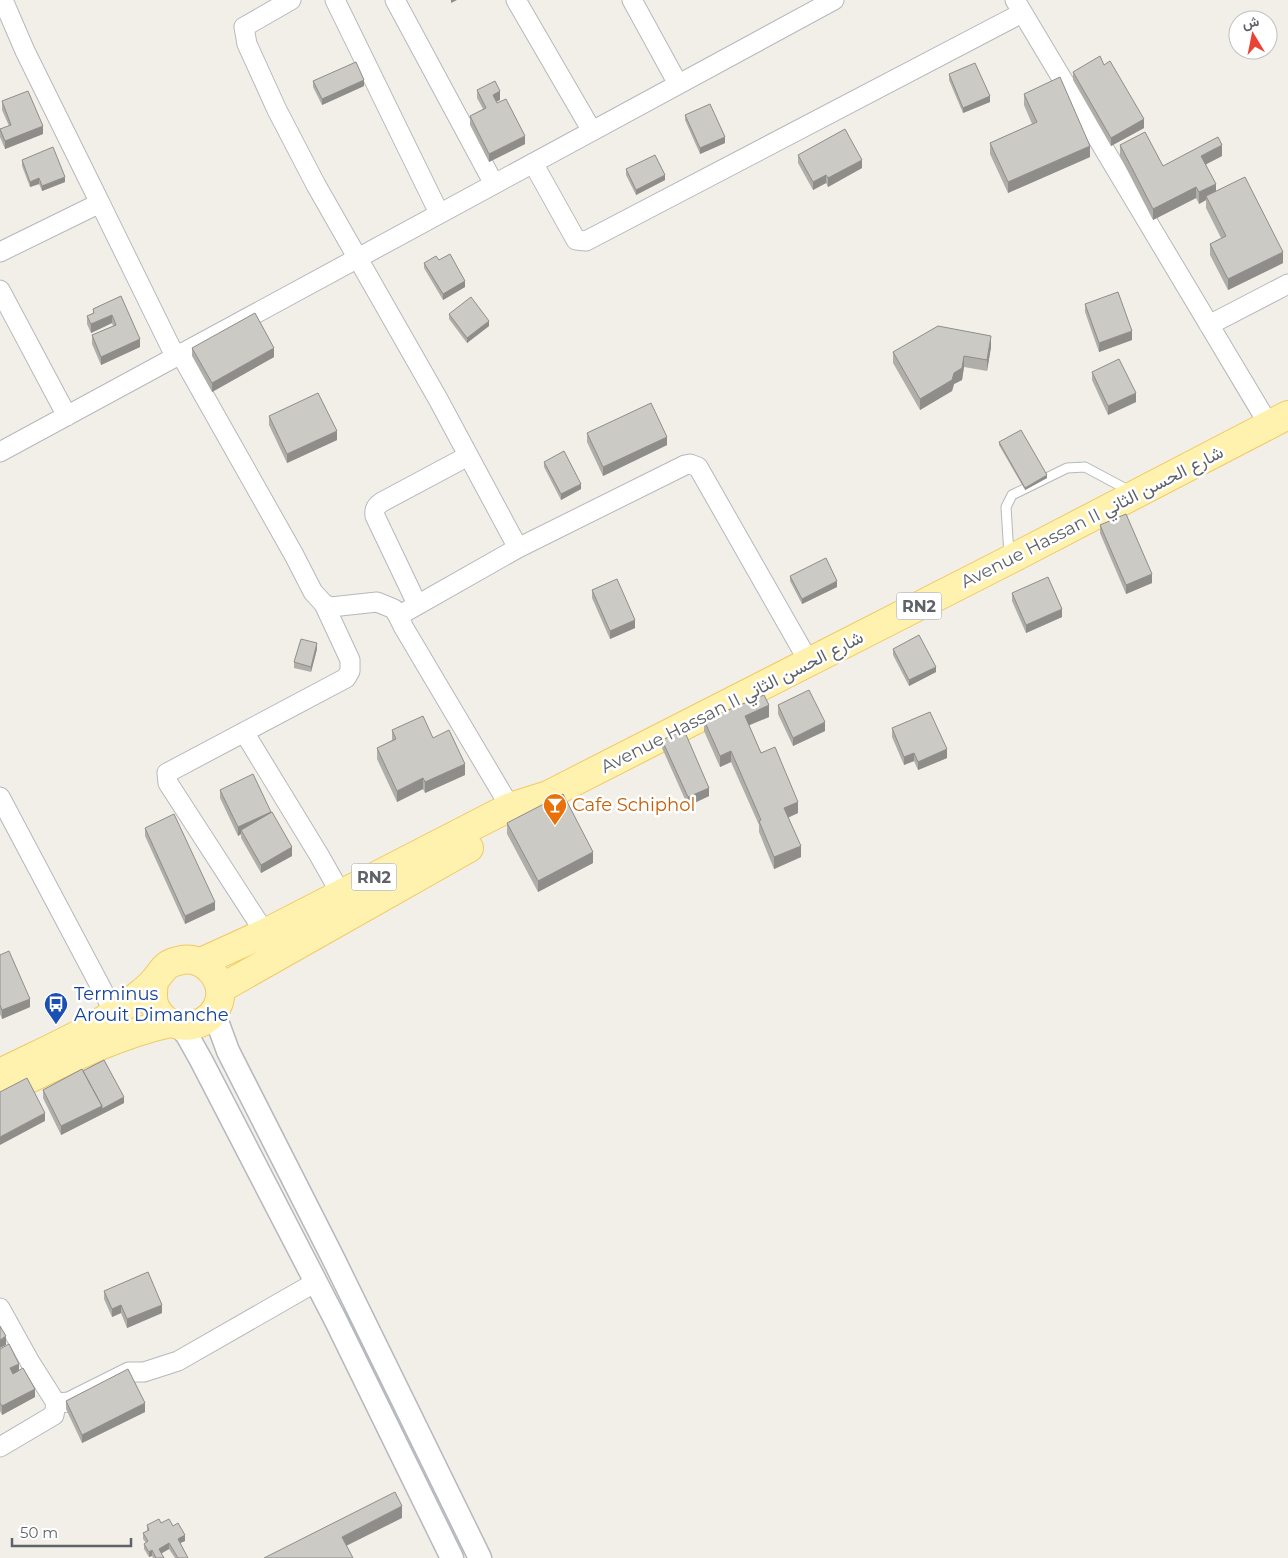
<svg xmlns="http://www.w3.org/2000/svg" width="1288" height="1558" viewBox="0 0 1288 1558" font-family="Montserrat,Vazirmatn,sans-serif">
<rect width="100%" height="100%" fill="#f1efe8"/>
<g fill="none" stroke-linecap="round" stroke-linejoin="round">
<g stroke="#b5b8bc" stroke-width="11">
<path id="service" d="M1009,555L1006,507L1012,495L1067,468L1085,467L1130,491"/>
</g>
<g stroke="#b5b8bc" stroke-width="21">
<path id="minor" d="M3,0L25,51L100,203
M291,0L244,27L247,44L277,110L316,185L438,399L518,548L398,616L404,628L516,817
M335,0L439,213
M395,0L494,184
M516,0L592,131
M632,0L678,84
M1015,0L1269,425
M533,163L576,240L586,241L1022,13
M0,252L100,203L175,356
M0,290L67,416
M1209,325L1288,284
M180,353L294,555L313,592L324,604L331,607L377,602L394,609L398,616
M0,452L834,0
M518,548L685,465L690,464L698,467L809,662
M417,604L375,516C374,509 376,506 382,502L468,456
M244,732L319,855L341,894
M0,797L114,1012
M265,933L168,783L167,773L346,678L350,671V660L324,604
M0,1308L30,1362L56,1403L54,1415L49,1418L0,1447
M56,1403L69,1402L129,1372H144L178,1361L316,1282"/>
</g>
<g stroke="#b5b8bc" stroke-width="25">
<path id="tertiary" d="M217,1006V1021L228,1051L332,1256L480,1558
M178,1025L187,1035L201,1060L335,1319L452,1558"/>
</g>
<g stroke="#f2c960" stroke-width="30">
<path id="primary" d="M201,962L265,933L510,807L548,795L1009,560L1288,415
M220,989L469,848
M0,1073C46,1050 96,1030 136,997C141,993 148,988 153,982C162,973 163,964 178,961C204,953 229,982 217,1007C204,1033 164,1032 154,1004C152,996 153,989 154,982
M0,1093C55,1067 110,1036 170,1023"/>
</g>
<use href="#service" stroke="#fff" stroke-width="9"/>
<use href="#minor" stroke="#fff" stroke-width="19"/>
<use href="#tertiary" stroke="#fff" stroke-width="22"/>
<use href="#primary" stroke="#fff2af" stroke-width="28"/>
</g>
<path fill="#afaea9" d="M1104,65L1144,128L1111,146L1073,80V72Z
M949,74L990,102L963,113L949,80Z
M313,81L364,86L322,105L313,87Z
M477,90L500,100L496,102L525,144L489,162L470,125V116L483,109L477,98Z
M1024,94L1090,157L1008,193L990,154V143L1032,124L1024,105Z
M2,101L43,134L5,149L0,137V129L9,126L2,110Z
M685,115L725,143L700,154L685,120Z
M1120,145L1163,166L1222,156L1206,164L1216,192L1283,263L1228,290L1210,255V244L1221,238L1206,208V200L1199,204L1196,198L1153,220L1120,156Z
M798,155L862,168L828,187L826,183L813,190L798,163Z
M22,160L65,182L42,191L39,184L30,187L22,166Z
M626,169L665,180L636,195L626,175Z
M439,260L465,287L443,300L424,268V263Z
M121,296L140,347L101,365L92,344V335L113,326L112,323L91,333L87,324V316L93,313V309Z
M1085,304L1132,340L1099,352L1085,312Z
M449,314L489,326L467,343L449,319Z
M991,347L987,371L964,367L962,380L954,384L952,391L920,410L893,363V352Z
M192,348L274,357L212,392L192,356Z
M1092,372L1136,402L1108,415L1092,380Z
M269,416L337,440L287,463L269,425Z
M587,433L667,445L603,476L587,442Z
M999,442L1047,478L1025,490L999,445Z
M544,462L581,489L561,500L544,467Z
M1100,525L1152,583L1126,594L1100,533Z
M790,576L837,587L802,604L790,581Z
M592,590L635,628L610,639L592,598Z
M1012,593L1062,617L1026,633L1012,601Z
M317,649L311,672L294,668V662Z
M893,649L936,672L909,686L893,655Z
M778,705L825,731L793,746L778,714Z
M769,717L749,725L761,753L798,813L788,818L801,857L774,869L759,832V825L731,762L720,767L704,731V720Z
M892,728L947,758L918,770L914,761L904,765L892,737Z
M392,730L433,738L465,775L425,793L423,789L397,802L377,759V748L392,740Z
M662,740L709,796L688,806L662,748Z
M220,790L271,813L292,856L261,873L241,838V834L238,836L220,798Z
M507,823L593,863L538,892L507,834Z
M145,828L215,910L185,924L145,836Z
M0,955L30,1007L2,1019L0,1014Z
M83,1071L124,1103L61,1135L43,1098V1090Z
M104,1291L162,1313L127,1328L121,1313L112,1317L104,1299Z
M0,1349L35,1397L2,1415L0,1411Z
M66,1401L145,1412L82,1443L66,1409Z
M161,1523L173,1526L185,1541L180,1543L188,1558H175L169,1549L161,1553L164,1558H153L152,1556L149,1557L144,1549V1544L146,1543L143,1539V1533L147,1531V1525Z"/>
<path fill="#8f8d8a" d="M451,0H457L451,3Z
M364,80V86L322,105V99Z
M500,91V100L493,103V95Z
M990,96V102L963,113V108Z
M1144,119V128L1111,146V138Z
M43,126V134L5,149V141Z
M525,136V144L489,162V154Z
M725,137V143L700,154V148Z
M1222,145V156L1201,167V156Z
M1090,146V157L1008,193V182Z
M862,160V168L828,187V178Z
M665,175V180L636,195V190Z
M826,175V183L813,190V182Z
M65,177V182L42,191V186Z
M39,178V184L30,187V182Z
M1216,184V195L1206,196V200L1199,204V192Z
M1196,187V198L1153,220V209Z
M1283,252V263L1228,290V279Z
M465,281V287L443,300V294Z
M112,315V323L91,333V324Z
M489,321V326L467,343V338Z
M1132,331V340L1099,352V343Z
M991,336V347L987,371V360Z
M140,339V347L101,365V357Z
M274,348V357L212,392V383Z
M964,356V367L962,380L954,384L952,391L920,410V399Z
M1136,393V402L1108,415V406Z
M337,431V440L287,463V454Z
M667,437V445L603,476V467Z
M1047,475V478L1025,490V488Z
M581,484V489L561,500V494Z
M1152,574V583L1126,594V585Z
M837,581V587L802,604V599Z
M1062,609V617L1026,633V625Z
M635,620V628L610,639V631Z
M317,643V649L311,672V667Z
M936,667V672L909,686V680Z
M769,705V717L745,727V716Z
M825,722V731L793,746V738Z
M947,749V758L918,770V762Z
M731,751V762L720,767V756Z
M914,753V761L904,765V757Z
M465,764V775L425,793V782Z
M423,778V789L397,802V791Z
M709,788V796L688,806V797Z
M798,802V813L784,819V808Z
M271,812V820L241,830V834L238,836V827Z
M801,846V857L774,869V857Z
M292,847V856L261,873V865Z
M593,852V863L538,892V881Z
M215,902V910L185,924V916Z
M30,999V1007L2,1019V1010Z
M124,1097V1103L61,1135V1126L102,1106Z
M45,1113V1121L0,1145V1137Z
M121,1305V1313L112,1317V1309Z
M162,1305V1313L127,1328V1319Z
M6,1336V1345L0,1348V1340Z
M19,1364V1372L10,1377V1368Z
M35,1389V1397L2,1415V1406Z
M145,1403V1412L82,1443V1435Z
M402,1506V1518L342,1548V1537Z
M185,1535V1541L178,1544V1539Z
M169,1543V1549L159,1555V1549Z
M152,1550V1556L149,1557V1552Z"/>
<path fill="#cccac5" stroke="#8f8d8a" d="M1100,56L1104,65L1110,61L1144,119L1111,138L1073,72Z
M356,62L364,80L322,99L313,81Z
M975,63L990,96L963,108L949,74Z
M1060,77L1090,146L1008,182L990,143L1037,122L1024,94Z
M495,81L500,91L493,95L497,103L506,99L525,136L489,154L470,116L486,108L477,90Z
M28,91L43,126L5,141L0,129L11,125L2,101Z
M710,104L725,137L700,148L685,115Z
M845,129L862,160L828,178L826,175L813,182L798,155Z
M1145,132L1163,166L1218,137L1222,145L1201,156L1216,184L1199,192L1196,187L1153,209L1120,145Z
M53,147L65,177L42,186L39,178L30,182L22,160Z
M655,155L665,175L636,190L626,169Z
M1245,177L1283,252L1228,279L1210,244L1226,236L1206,196Z
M450,254L465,281L443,294L424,263L436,256L439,260Z
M1118,292L1132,331L1099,343L1085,304Z
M121,296L140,339L101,357L92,335L116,325L112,315L91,324L87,316L94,313L93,309Z
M471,297L489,321L467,338L449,314Z
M255,313L274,348L212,383L192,348Z
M938,326L991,336L987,360L964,356L962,368L954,373L952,380L920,399L893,352Z
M1119,359L1136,393L1108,406L1092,372Z
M318,393L337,431L287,454L269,416Z
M651,403L667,437L603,467L587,433Z
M1021,430L1047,475L1025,488L999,442Z
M564,451L581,484L561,494L544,462Z
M1126,514L1152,574L1126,585L1100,525Z
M826,558L837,581L802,599L790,576Z
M1048,577L1062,609L1026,625L1012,593Z
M617,579L635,620L610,631L592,590Z
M919,635L936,667L909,680L893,649Z
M301,639L317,643L311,667L294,662Z
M809,690L825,722L793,738L778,705Z
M764,695L769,705L745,716L761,753L775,747L798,802L784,808L801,846L774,857L759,821L761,820L731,751L720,756L704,720Z
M930,712L947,749L918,762L914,753L904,757L892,728Z
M423,716L433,738L449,730L465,764L425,782L423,778L397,791L377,748L396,739L392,730Z
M684,730L709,788L688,797L662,740Z
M253,774L271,812L238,827L220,790Z
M563,794L593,852L538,881L507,823Z
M272,812L292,847L261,865L241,830Z
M174,814L215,902L185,916L145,828Z
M9,951L30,999L2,1010L0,1005V955Z
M104,1060L124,1097L102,1109V1106L83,1071Z
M82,1069L102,1106L61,1126L43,1090Z
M27,1078L45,1113L0,1137V1092Z
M148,1272L162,1305L127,1319L121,1305L112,1309L104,1291Z
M0,1326L6,1336L0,1340Z
M9,1344L19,1364L10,1368L13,1374L23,1368L35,1389L2,1406L0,1403V1349Z
M128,1369L145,1403L82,1435L66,1401Z
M395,1492L402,1506L342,1537L353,1558H264Z
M159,1519L161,1523L169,1519L173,1526L178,1523L185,1535L178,1539L188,1558H178L169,1543L159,1549L164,1558H156L152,1550L149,1552L144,1544L148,1541L143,1533L149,1530L147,1525Z"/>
<defs>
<g id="bar-pin" transform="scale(1.25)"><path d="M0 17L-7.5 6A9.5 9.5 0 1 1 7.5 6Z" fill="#e8710a" stroke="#fff"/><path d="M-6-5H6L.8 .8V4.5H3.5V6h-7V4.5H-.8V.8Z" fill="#fff"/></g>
<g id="bus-pin" transform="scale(1.25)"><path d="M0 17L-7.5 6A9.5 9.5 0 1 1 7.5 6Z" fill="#1a4fb4" stroke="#fff"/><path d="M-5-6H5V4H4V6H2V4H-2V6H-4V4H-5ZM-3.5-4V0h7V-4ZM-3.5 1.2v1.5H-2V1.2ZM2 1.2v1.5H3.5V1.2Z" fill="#fff"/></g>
</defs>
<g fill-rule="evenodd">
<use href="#bar-pin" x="555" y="805"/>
<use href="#bus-pin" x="56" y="1004"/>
</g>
<g text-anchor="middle" stroke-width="5" stroke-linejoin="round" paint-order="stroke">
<g fill="#fff" stroke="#8f9295" stroke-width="1">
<rect x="896.5" y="592.5" width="45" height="27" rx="4"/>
<rect x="351.5" y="863.5" width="45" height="27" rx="4"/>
</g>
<g font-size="16" font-weight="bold" fill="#5f6368">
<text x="919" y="612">RN2</text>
<text x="374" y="883">RN2</text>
</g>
<g font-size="18" fill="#5f6368" stroke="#fff">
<text transform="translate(1092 517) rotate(-27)" y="6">Avenue Hassan II شارع الحسن الثاني</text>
<text transform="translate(732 702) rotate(-27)" y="6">Avenue Hassan II شارع الحسن الثاني</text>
</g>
<g font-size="18" fill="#c56008" stroke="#fff" text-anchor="start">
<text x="572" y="811">Cafe Schiphol</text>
</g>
<g font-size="18" fill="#164399" stroke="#fff" text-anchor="start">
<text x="74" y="1000">Terminus<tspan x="74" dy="21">Arouit Dimanche</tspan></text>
</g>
</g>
<g transform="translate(1253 35) rotate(350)"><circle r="24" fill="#ffffff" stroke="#bfc1c3"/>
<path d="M0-4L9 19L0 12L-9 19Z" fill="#ea4335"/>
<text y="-8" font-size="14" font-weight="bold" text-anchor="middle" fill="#5f6368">ش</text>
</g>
<path d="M12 1538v8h119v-8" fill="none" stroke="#5f6368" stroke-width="2.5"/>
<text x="20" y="1538" font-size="15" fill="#5f6368" stroke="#ffffff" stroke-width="4" paint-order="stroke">50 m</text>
</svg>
